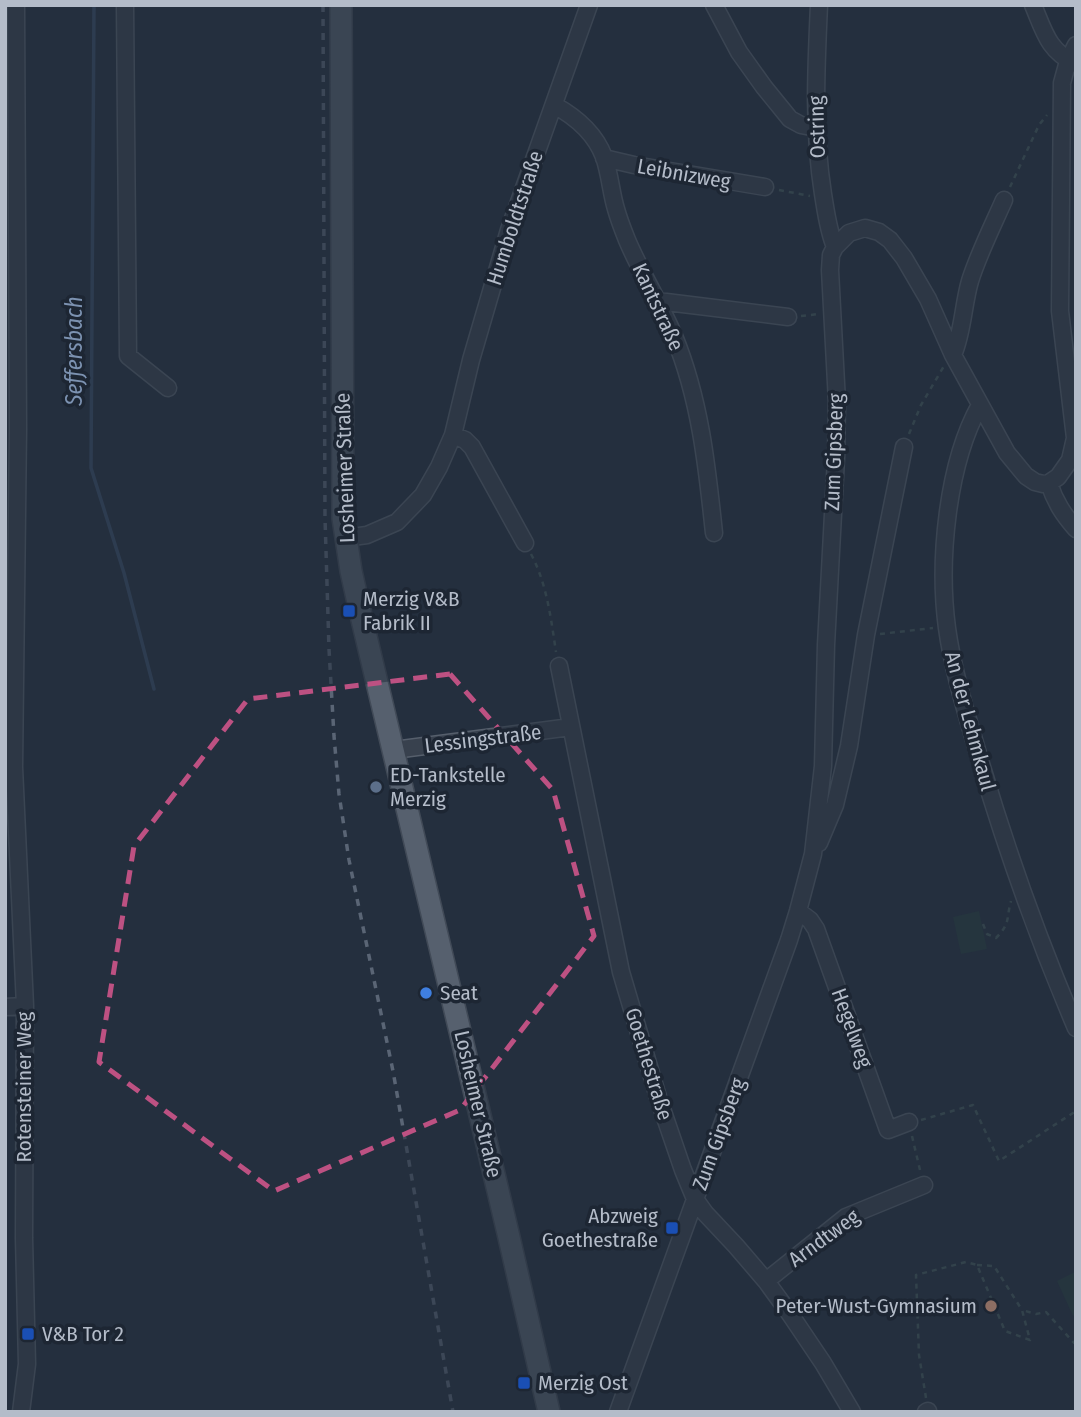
<svg xmlns="http://www.w3.org/2000/svg" width="1081" height="1417" viewBox="0 0 1081 1417" font-family="'Fira Sans Condensed',sans-serif">
<rect width="100%" height="100%" fill="#242f3e"/>
<path fill="#263c3f" d="M979,911L987,949L961,954L953,917Z
M1075,1272L1076,1315L1073,1316L1057,1281Z"/>
<g fill="none" stroke-linecap="round" stroke-linejoin="round">
<path stroke="#394c67" stroke-width="3.5" d="M94,5L91,468L124,573L154,689"/>
<g stroke="#565f6c" stroke-width="19">
<path id="minor" d="M16,5L18,429L14,767L25,1006L24,1238L27,1364L21,1412
M125,5L128,356L168,388
M714,5L739,52L764,87L790,119L801,125L816,128
M819,5C816,69 813,131 823,194C826,212 828,230 835,247
M1033,5C1044,31 1048,51 1076,64
M554,105C576,117 595,133 604,157C610,174 611,193 616,209C619,220 623,230 627,240C641,273 660,303 674,336C700,399 707,466 714,533
M604,158L634,165L765,187
M658,301L788,317
M953,355C963,332 963,305 970,281C978,255 993,225 1004,200
M980,405C947,464 938,561 947,628C953,672 967,715 979,757C1006,849 1038,939 1076,1028
M453,435L465,440L472,447L525,543
M1049,483C1055,502 1063,514 1076,529
M345,538L367,535L397,522L423,495L439,467L453,435L471,360L509,230L589,5
M559,666L621,972L658,1097L683,1170L695,1199L705,1213L736,1246L766,1281L790,1314L823,1363L852,1412
M394,750L571,727
M819,843L835,805L849,746L866,635L904,447
M798,911L810,920L816,929L888,1130L909,1122
M5,1007L25,1006
M766,1281L846,1217L924,1185
M618,1412L789,940L798,911L813,854L823,766L826,645L836,458L837,402L830,270L831,255L835,247L849,233L865,228L879,232L890,240L904,258L928,299L953,355L1007,453L1026,476L1035,482L1043,484L1049,483L1058,477L1070,460L1075,438L1060,311L1062,83L1068,61L1076,45
M926,1412L928,1411"/>
</g>
<g stroke="#414a57" stroke-width="24">
<path id="major" d="M341,5L343,518L351,571L359,607L508,1233L549,1412"/>
</g>
<path stroke="#44595c" stroke-width="2.5" stroke-dasharray="5 5" stroke-linecap="butt" d="M1010,187L1039,125L1047,115
M779,190L810,196
M801,316L819,314
M909,434L921,405L944,366
M531,554C547,584 551,619 556,652
M880,634L933,628
M983,924L987,934L996,938C1011,923 1006,918 1011,901
M921,1120L973,1105L999,1161L1076,1111
M912,1136L920,1170
M977,1265L994,1266L1022,1310
M926,1398L919,1355L916,1275L966,1262L977,1265L1005,1331L1030,1340L1022,1310L1036,1314L1046,1312L1074,1343H1076"/>
<use href="#minor" stroke="#38414e" stroke-width="16"/>
<use href="#major" stroke="#56606e" stroke-width="21"/>
<path stroke="#5a6575" stroke-width="3.5" stroke-dasharray="7 7" stroke-linecap="butt" d="M323,5L325,518L329,649L334,736L339,794L349,860L393,1071L453,1412"/>
</g>
<path d="M0 0H1081V1417H0ZM450,674L553,790L594,936L460,1110L274,1191L99,1062L134,846L248,699Z" fill="#242f3e" fill-opacity=".55" fill-rule="evenodd"/>
<path fill="none" stroke="#bd5182" stroke-width="5" stroke-dasharray="14 9" stroke-linejoin="round" d="M450,674L553,790L594,936L460,1110L274,1191L99,1062L134,846L248,699Z"/>
<g fill="#1a4fb4" stroke="#1d2633" stroke-width="2.5">
<rect x="342" y="604" width="14" height="14" rx="3.5"/>
<rect x="665" y="1221" width="14" height="14" rx="3.5"/>
<rect x="21" y="1327" width="14" height="14" rx="3.5"/>
<rect x="517" y="1376" width="14" height="14" rx="3.5"/>
</g>
<circle fill="#5c6f8a" stroke="#1d2633" stroke-width="2.5" cx="376" cy="787" r="7"/>
<circle fill="#3f7fe0" stroke="#1d2633" stroke-width="2.5" cx="426" cy="993" r="7"/>
<circle fill="#8d6e63" stroke="#1d2633" stroke-width="2.5" cx="991" cy="1306" r="7"/>
<g text-anchor="middle" stroke-width="7" stroke-linejoin="round" paint-order="stroke">
<g font-size="21" fill="#b4bcc9" stroke="#1d2633">
<text transform="translate(817 127) rotate(-92)" y="7">Ostring</text>
<text transform="translate(684 174) rotate(10)" y="7">Leibnizweg</text>
<text transform="translate(515 218) rotate(-72)" y="7">Humboldtstraße</text>
<text transform="translate(658 307) rotate(65)" y="7">Kantstraße</text>
<text transform="translate(834 452) rotate(-88)" y="7">Zum Gipsberg</text>
<text transform="translate(345 468) rotate(-92)" y="7">Losheimer Straße</text>
<text transform="translate(970 721) rotate(75)" y="7">An der Lehmkaul</text>
<text transform="translate(483 739) rotate(-7)" y="7">Lessingstraße</text>
<text transform="translate(852 1028) rotate(70)" y="7">Hegelweg</text>
<text transform="translate(649 1064) rotate(73)" y="7">Goethestraße</text>
<text transform="translate(24 1087) rotate(-90)" y="7">Rotensteiner Weg</text>
<text transform="translate(478 1104) rotate(77)" y="7">Losheimer Straße</text>
<text transform="translate(719 1134) rotate(-70)" y="7">Zum Gipsberg</text>
<text transform="translate(824 1238) rotate(-36)" y="7">Arndtweg</text>
</g>
<g font-size="21" fill="#b4bcc9" stroke="#1d2633" text-anchor="start">
<text x="363" y="606">Merzig V&amp;B<tspan x="363" dy="24">Fabrik II</tspan></text>
<text x="390" y="782">ED-Tankstelle<tspan x="390" dy="24">Merzig</tspan></text>
<text x="440" y="1000">Seat</text>
<text x="658" y="1223" text-anchor="end">Abzweig<tspan x="658" dy="24">Goethestraße</tspan></text>
<text x="977" y="1313" text-anchor="end">Peter-Wust-Gymnasium</text>
<text x="42" y="1341">V&amp;B Tor 2</text>
<text x="538" y="1390">Merzig Ost</text>
</g>
<g font-size="23" font-style="italic" fill="#7c92b1" stroke="#1d2633">
<text transform="translate(74 351) rotate(-90)" y="8">Seffersbach</text>
</g>
</g>
<rect width="1081" height="1417" fill="none" stroke="#b4bcc9" stroke-width="14"/>
</svg>
